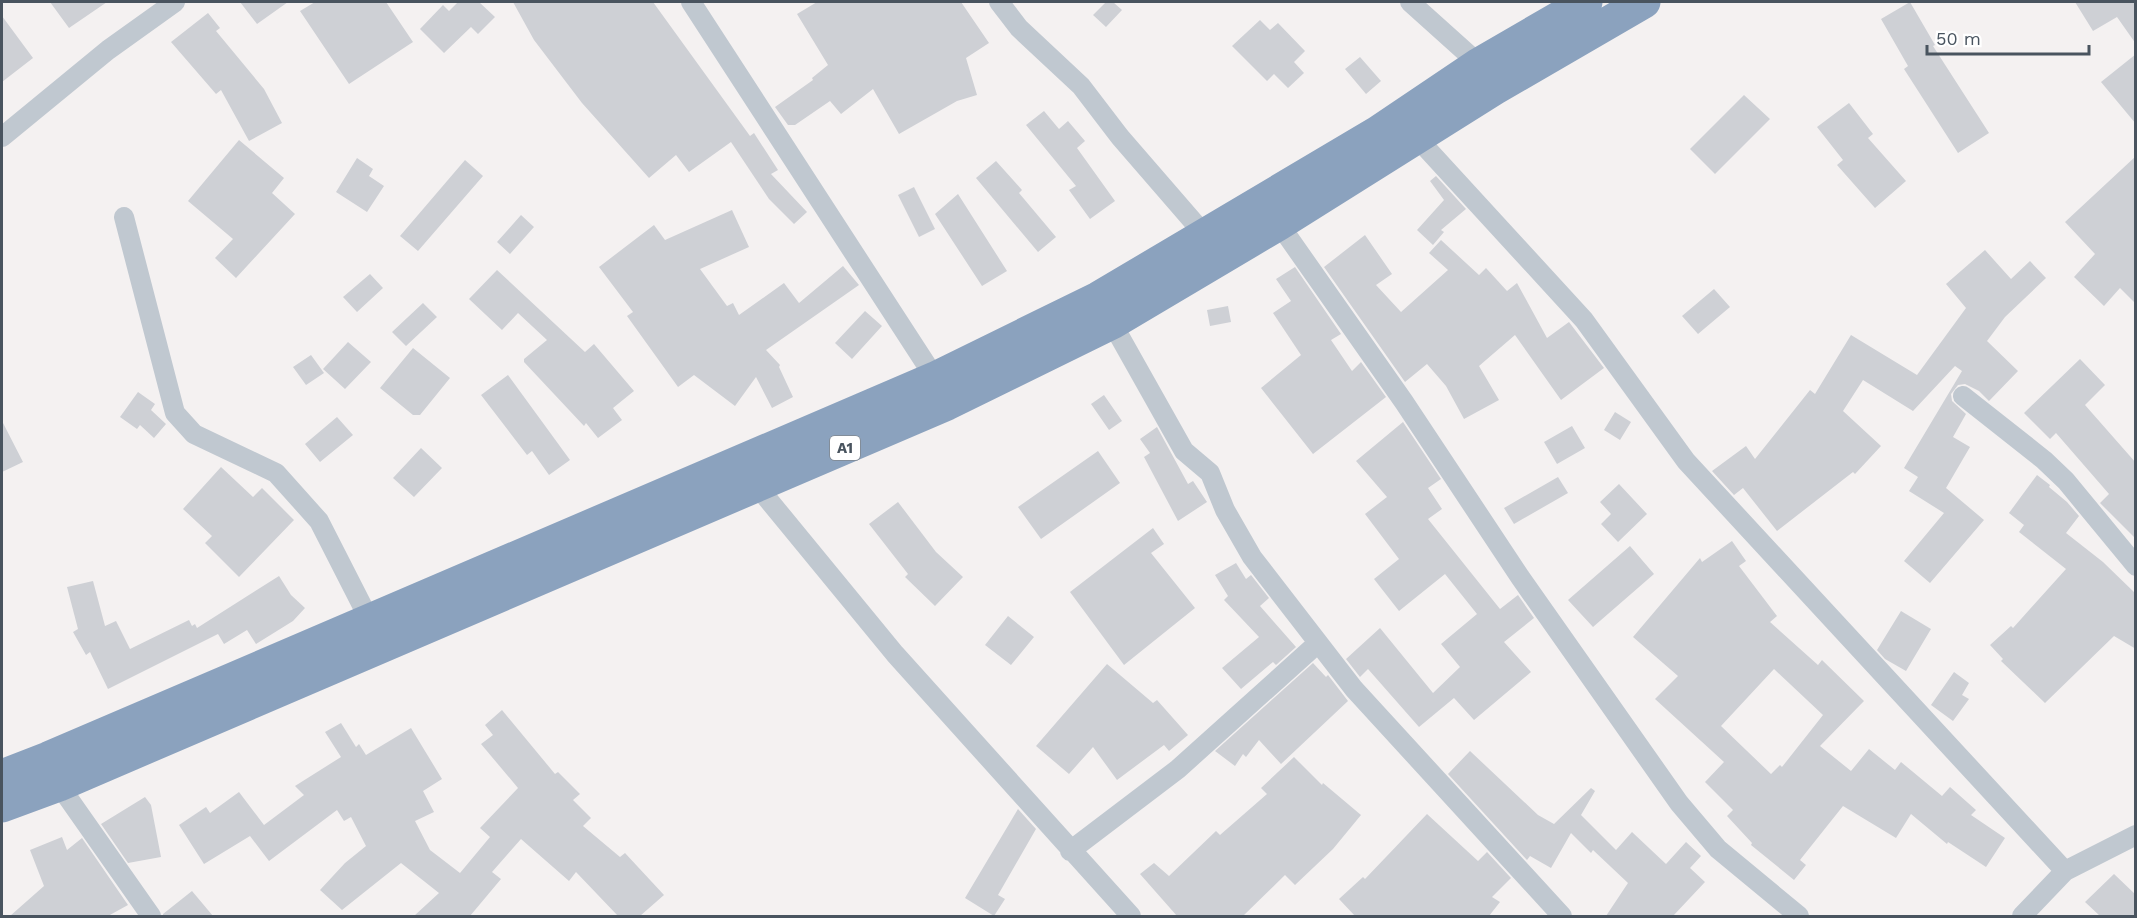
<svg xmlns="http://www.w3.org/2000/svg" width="2137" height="918" viewBox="0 0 2137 918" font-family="'Work Sans',sans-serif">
<rect width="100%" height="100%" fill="#f4f1f1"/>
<path fill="#ced0d5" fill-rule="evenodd" d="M50,2H107L69,28Z
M240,2H288L257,24Z
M315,2H386L413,42L349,84L300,11Z
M458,2H479L495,17L478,34L471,27L444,53L420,29L443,5L449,11Z
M513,2H653L750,136L754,133L778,170L771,174L807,212L794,224L769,199L731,142L689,172L676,155L649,178L582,103L534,40Z
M817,2H961L989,43L966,58L977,95L957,101L899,134L873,89L841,114L830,101L795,125H788L775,107L813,80L812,78L828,65L797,14Z
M1106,2H1113L1122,10L1106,27L1093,15Z
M1910,2L1935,45L1933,46L1989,133L1958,153L1904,69L1908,66L1881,19Z
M2075,2H2136V44L2117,17L2093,31Z
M208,13L220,28L216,31L264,89L282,123L249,141L221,90L216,94L171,42Z
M2,16L33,58L2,82Z
M1260,20L1270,30L1278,23L1305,51L1294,62L1304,73L1288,88L1274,74L1267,81L1232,46Z
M2136,54V124L2101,82Z
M1360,57L1381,81L1366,94L1345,69Z
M1744,95L1770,119L1715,174L1690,149Z
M1849,103L1873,134L1868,138L1906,181L1875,208L1837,165L1843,160L1817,127Z
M1044,111L1059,129L1068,121L1085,141L1077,148L1115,201L1090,219L1069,190L1076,186L1026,125Z
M239,140L284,178L272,193L295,214L236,278L215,258L233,239L188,201Z
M2136,156V304L2120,288L2104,306L2074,277L2095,254L2065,222Z
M357,158L373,169L369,176L384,186L367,212L336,192Z
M465,160L483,176L418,251L400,236Z
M996,161L1022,190L1019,193L1056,237L1038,252L976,178Z
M1436,176L1466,209L1441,230L1444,232L1433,245L1417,230L1444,200L1430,181Z
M914,187L935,229L919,237L898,195Z
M958,194L1007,271L982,286L935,214Z
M732,210L749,247L700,269L727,306L733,303L739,315L784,283L799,303L843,266L859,285L766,350L780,365L779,367L793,397L772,408L756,377L735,406L694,375L678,387L627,316L633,312L599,267L654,225L665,240Z
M521,215L534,227L510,254L497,242Z
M1365,235L1392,274L1376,285L1401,312L1448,270L1429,253L1441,240L1479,275L1486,268L1507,291L1517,283L1547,338L1569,322L1604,368L1561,400L1515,335L1479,366L1499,400L1464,419L1446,386L1427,364L1405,382L1324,267Z
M1985,250L2011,279L2030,261L2046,278L2005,317L1987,341L2018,371L1989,401L1979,391L1965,384L1958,385L1951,394L1952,401L1966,414L1953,437L1970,447L1946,488L1984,520L1930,583L1904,561L1944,513L1909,491L1918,477L1904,468L1962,371L1955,366L1913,411L1863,380L1843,411L1881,446L1855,474L1853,472L1777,531L1743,488L1734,495L1712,471L1746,446L1755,459L1810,390L1815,394L1851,335L1917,375L1966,308L1946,284Z
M1295,267L1341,334L1331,340L1352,371L1361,362L1386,397L1313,454L1261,388L1301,355L1273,313L1291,301L1276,279Z
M497,270L585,352L594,344L634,391L613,408L622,420L598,438L586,423L584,426L524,362V359L547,340L518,313L502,330L469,299Z
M370,274L383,288L357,312L343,297Z
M1714,289L1730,307L1698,334L1682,316Z
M423,303L437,317L406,346L392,332Z
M1228,306L1231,322L1210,326L1207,310Z
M865,311L882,326L852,359L835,343Z
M348,342L371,362L345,389L323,369Z
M413,348L450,378L420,415H413L380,388Z
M311,355L324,373L306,385L293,367Z
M2080,359L2105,385L2085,405L2136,463V539L2100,503L2109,494L2056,433L2050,439L2024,413Z
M508,375L570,460L549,475L532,451L527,455L481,395Z
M138,392L155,404L151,410L166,424L154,438L140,425L137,429L120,417Z
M1104,395L1122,421L1109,430L1091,404Z
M1615,412L1631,422L1620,440L1604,430Z
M337,417L353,435L320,462L305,444Z
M2,421L23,462L2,472Z
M1403,422L1441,479L1428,488L1442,509L1428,519L1500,609L1518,595L1534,618L1504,642L1531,672L1474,720L1454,698L1419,727L1368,669L1360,677L1346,659L1380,628L1433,693L1460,667L1441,644L1477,614L1445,574L1399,611L1374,579L1399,559L1365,514L1387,497L1356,461Z
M1572,426L1585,448L1557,464L1544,442Z
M1157,427L1188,484L1193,481L1207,502L1178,521L1144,457L1150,453L1140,439Z
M421,448L442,468L414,497L393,478Z
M1098,451L1120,483L1041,539L1018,507Z
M221,467L253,497L262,488L294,520L239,577L205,543L212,536L183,509Z
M2037,475L2050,485L2049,487L2067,502L2079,516L2066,533L2103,562L2136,594V649L2114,636L2045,703L2001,661L2003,659L1990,645L2011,626L2013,628L2066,569L2019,532L2024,525L2009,513Z
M1558,477L1568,493L1514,524L1504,508Z
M1619,484L1647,514L1618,542L1601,524L1611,514L1600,502Z
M898,502L936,552L963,577L935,606L905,577L908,574L869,524Z
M1153,528L1164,544L1151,553L1195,608L1124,665L1070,592Z
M1732,541L1746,561L1739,566L1777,616L1770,622L1818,665L1822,660L1864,701L1820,746L1851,771L1869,749L1895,770L1901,762L1942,796L1950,787L1976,810L1971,815L2005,838L1986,867L1948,842L1947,844L1911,814L1896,838L1843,806L1800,860L1806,865L1794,880L1751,845L1752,843L1727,816L1733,810L1705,782L1724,762L1655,699L1678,676L1633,637L1700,558L1702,562ZM1774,669L1823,715L1782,767L1780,765L1771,774L1721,726Z
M1630,546L1654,574L1593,627L1568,600Z
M1236,563L1246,579L1251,575L1269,598L1260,606L1296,647L1276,665L1273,662L1241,689L1222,668L1259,637L1224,600L1228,596L1215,575Z
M279,576L291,595L305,608L293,621L256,644L247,630L224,644L218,634L108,689L90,652L86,655L73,632L78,629L67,587L93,581L105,626L116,621L130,649L189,620L192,626L195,624L197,628Z
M1901,611L1931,629L1906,671L1885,659L1877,650Z
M1008,616L1034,637L1011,665L985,645Z
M1313,663L1326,677L1328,675L1348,701L1281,764L1259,740L1246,757L1243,754L1235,766L1215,751Z
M1107,664L1153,703L1157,700L1188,735L1169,751L1164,745L1117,780L1093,747L1069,774L1036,746Z
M1954,672L1969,683L1962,695L1969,699L1953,721L1931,705Z
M502,710L555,774L558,772L580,794L573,800L591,818L583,826L620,857L625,853L664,895L640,916H618L576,872L569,881L521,839L492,872L501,879L470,916H414L439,893L401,863L342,910L320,890L345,863L366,846L351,817L344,821L337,810L269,861L250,836L204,864L179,825L206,807L210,813L239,792L264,825L304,795L295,786L341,757L325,732L341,723L356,747L359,744L366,755L411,728L442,779L423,791L434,812L415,821L430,850L460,873L490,837L480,828L518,788L481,744L493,735L485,725Z
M1470,751L1538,815L1554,824L1591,788L1595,791L1581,815L1616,850L1632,832L1666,864L1686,842L1701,856L1690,868L1705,882L1673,916H1606L1628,883L1593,850L1591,853L1571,833L1551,868L1530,856L1527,860L1448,774Z
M1294,757L1322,785L1323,783L1361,815L1333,849L1295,885L1285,875L1243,916H1177L1140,874L1154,863L1169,876L1216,831L1220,835L1267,794L1261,788Z
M145,797L151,805L161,857L128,863L101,824Z
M1018,809L1036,829L998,895L1005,899L994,916L965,898Z
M1427,814L1478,861L1487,852L1511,878L1492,897L1500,902L1489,916H1355L1339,899L1363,877L1365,879Z
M62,837L67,850L82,838L128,905L108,916H10L44,886L30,850Z
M2114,874L2136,895V916H2100L2085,902Z
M192,891L213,916H163V914Z"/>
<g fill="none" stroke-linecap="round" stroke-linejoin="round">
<path stroke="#c0c8d0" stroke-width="20" d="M691,2L935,378
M999,2L1019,28L1081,86L1120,137L1204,234
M1410,2L1479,64
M2,137L108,50L175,2
M1418,139L1584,320L1686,461L2065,871
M124,217L175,413L194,434L276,473L319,521L370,621
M1279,224L1404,402L1520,577L1679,803L1718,849L1799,916
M1112,323L1184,451L1210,473L1225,510L1252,557L1354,689L1562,916
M1963,396L2044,460L2066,481L2136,566
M757,486L895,654L1131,916
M59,785L151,916
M1070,851L1178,769L1318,643
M2022,916L2065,871L2136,835"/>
<path stroke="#8ba2be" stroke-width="33" d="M2,776L48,758L935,378L1098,298L1378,132L1479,64L1586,2
M2,806L59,785L947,404L1112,323L1279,224L1494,89L1644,2"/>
</g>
<g text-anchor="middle" stroke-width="6" stroke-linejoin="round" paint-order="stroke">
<rect fill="#fff" stroke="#80878f" stroke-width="1.5" x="830" y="436" width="30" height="24" rx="4.5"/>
<g font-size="15" font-weight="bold" fill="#49545f">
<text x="845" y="453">A1</text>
</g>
</g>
<rect width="2137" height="918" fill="none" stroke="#49545f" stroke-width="6"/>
<path d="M1927 45v9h162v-9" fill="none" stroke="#49545f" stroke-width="3"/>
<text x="1936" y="45" font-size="18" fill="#49545f" stroke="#ffffff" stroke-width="4.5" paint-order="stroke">50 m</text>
</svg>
